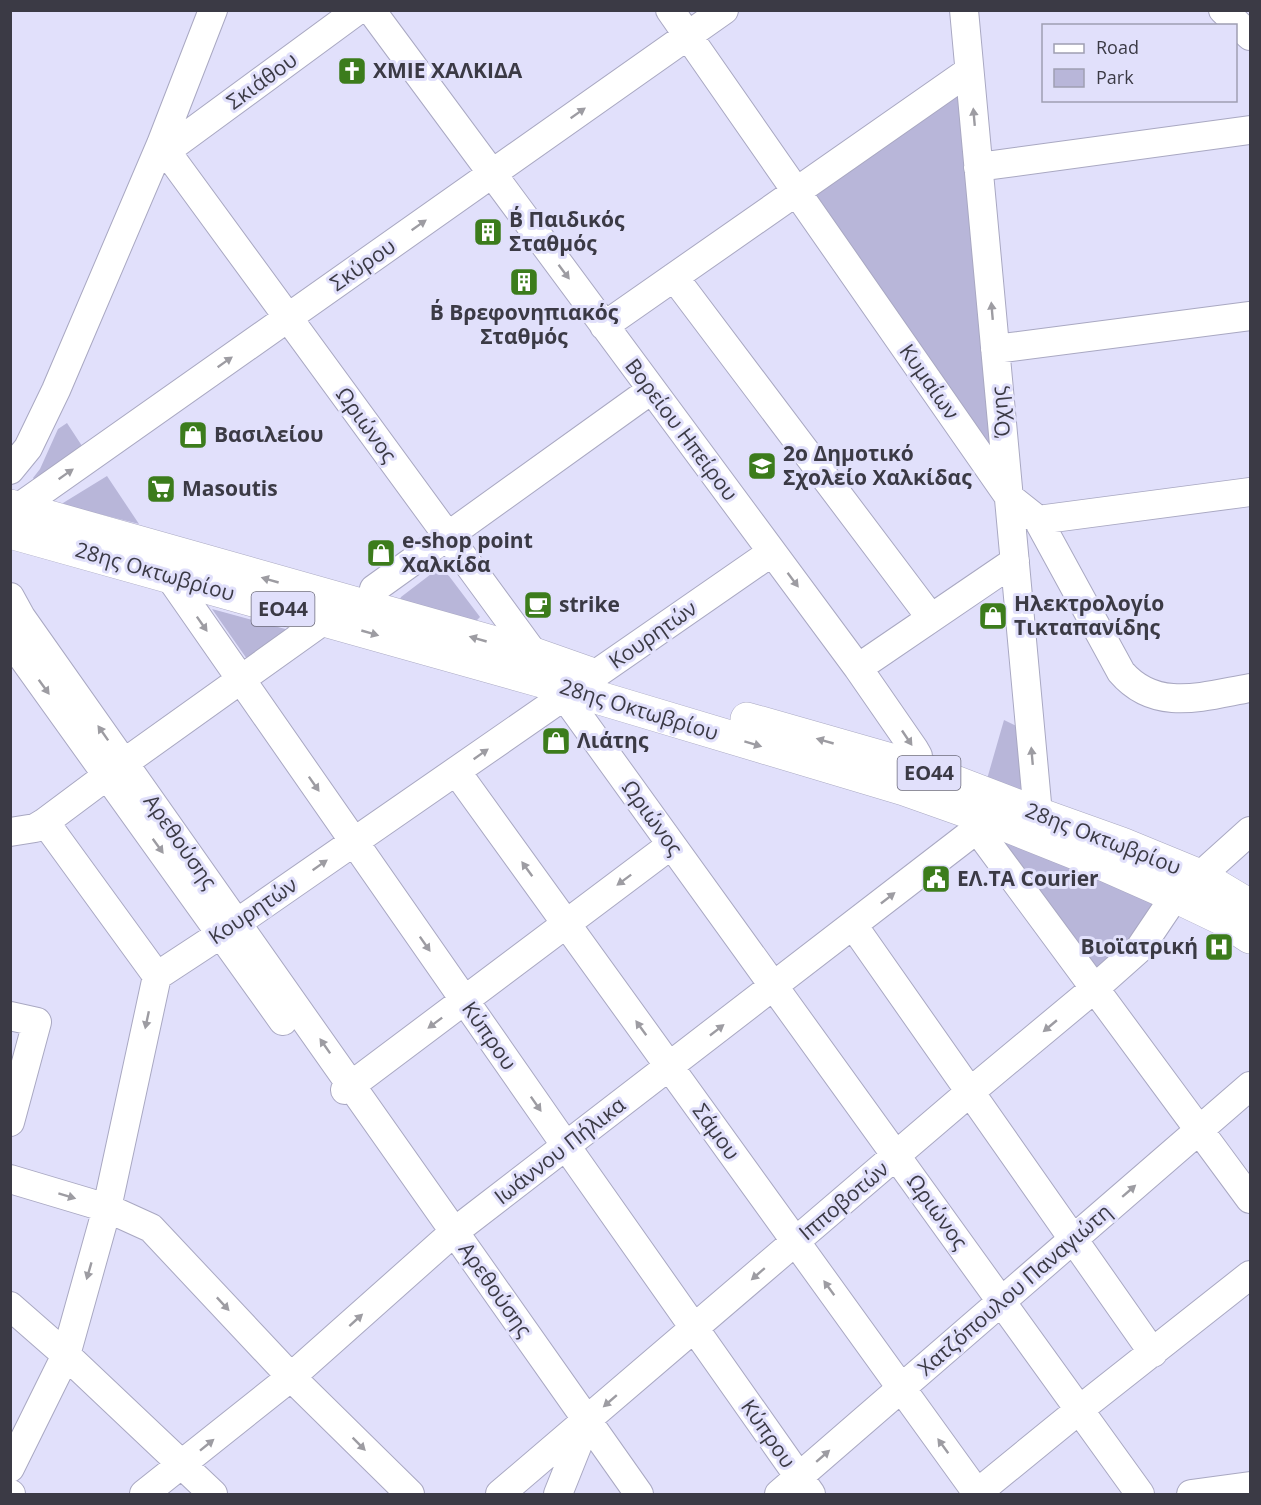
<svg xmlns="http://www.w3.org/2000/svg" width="1261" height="1505" viewBox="0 0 1261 1505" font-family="'Open Sans',sans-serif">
<rect width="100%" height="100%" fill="#e1e0fb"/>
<path fill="#b8b6d9" d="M969,71L1009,497L796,192Z
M67,423L84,449L37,483L33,478L40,469L58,429Z
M107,476L139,524L64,505L63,503Z
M435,571H443L449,576L480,617L473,624L399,602L401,597Z
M212,609L289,630L247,659Z
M1004,720L1023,729L1038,814L1175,896L1095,988L977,829L983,793Z"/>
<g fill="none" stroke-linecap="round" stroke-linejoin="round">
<g stroke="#a9a8c2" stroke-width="30">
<path id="minor" d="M371,10L858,668L914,749L918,756L916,767
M670,10L1009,497L1038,520L1121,672C1156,713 1204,696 1250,688
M964,10L1038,814
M1223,10L1250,36
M161,144L534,654L1140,1494
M166,151L358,10
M978,167L1250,130
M674,277L931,618
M604,326L969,71
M995,349L1250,316
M10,470L28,448L56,390L161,144L213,10
M1038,520L1250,492
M11,523L18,508L724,10
M169,576L566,1146L811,1494
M10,597L21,617L639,1494
M369,608L374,589L651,390
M10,640L283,1021
M858,668L1015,561
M456,771L977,1493
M45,822L157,976
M977,829L1250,1199
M10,832L35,828L45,822L124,763L324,620
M1200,876L1250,831
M853,925L1153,1353
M10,1016L37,1022L10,1122
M345,1090L671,845
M10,1179L107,1208L151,1228L291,1377L410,1494
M10,1306L66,1355L213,1494
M10,1468L66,1355L107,1208L157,976L221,934L772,552
M10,1494H11
M144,1494L291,1377L454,1232L977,829L982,817
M500,1494L970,1092L1095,988L1140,948L1175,896
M558,1494L586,1424
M779,1494L1250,1086
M976,1494L1079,1410L1250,1275
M1191,1494L1250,1486"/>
</g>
<g stroke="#a9a8c2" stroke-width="34">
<path id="major" d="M10,506L534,654L588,673
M10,532L556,685L904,789L1003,824L1098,862L1175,896L1221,918L1250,937
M747,719L916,767L1038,814L1122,844L1200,876L1250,906"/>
</g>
<use href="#minor" stroke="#fff" stroke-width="28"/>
<use href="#major" stroke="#fff" stroke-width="33"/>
</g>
<defs><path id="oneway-solid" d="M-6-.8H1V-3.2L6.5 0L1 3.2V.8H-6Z" transform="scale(1.5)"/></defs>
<g fill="#9d9ca2">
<use href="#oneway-solid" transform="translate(578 113) rotate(-35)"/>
<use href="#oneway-solid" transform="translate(974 117) rotate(-95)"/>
<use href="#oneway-solid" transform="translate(419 225) rotate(-35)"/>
<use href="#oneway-solid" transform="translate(564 272) rotate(53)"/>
<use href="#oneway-solid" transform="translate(992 311) rotate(-95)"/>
<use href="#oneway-solid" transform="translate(225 362) rotate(-35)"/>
<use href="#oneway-solid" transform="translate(66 474) rotate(-35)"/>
<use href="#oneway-solid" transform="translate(270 580) rotate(-164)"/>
<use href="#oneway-solid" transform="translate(793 580) rotate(53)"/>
<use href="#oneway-solid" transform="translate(202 624) rotate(55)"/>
<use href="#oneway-solid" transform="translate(370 633) rotate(16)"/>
<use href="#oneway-solid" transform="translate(478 639) rotate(-164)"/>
<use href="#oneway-solid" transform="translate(44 687) rotate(54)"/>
<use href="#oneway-solid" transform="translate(103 733) rotate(-125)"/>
<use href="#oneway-solid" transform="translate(907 738) rotate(56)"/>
<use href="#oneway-solid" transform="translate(825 741) rotate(-164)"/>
<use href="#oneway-solid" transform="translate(753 744) rotate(17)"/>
<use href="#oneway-solid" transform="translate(481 754) rotate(-35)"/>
<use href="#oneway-solid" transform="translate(1032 756) rotate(-95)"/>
<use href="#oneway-solid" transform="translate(314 784) rotate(55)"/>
<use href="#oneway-solid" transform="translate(158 846) rotate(54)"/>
<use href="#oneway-solid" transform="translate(320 865) rotate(-35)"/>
<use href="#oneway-solid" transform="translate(527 869) rotate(-126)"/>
<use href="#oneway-solid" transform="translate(624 880) rotate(143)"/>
<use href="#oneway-solid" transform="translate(888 898) rotate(-38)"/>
<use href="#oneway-solid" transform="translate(425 944) rotate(55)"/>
<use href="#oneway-solid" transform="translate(147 1020) rotate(102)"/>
<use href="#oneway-solid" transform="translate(435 1023) rotate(143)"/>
<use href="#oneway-solid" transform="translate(1050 1026) rotate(140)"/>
<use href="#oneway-solid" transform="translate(641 1028) rotate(-126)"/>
<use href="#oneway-solid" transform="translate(717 1030) rotate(-38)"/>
<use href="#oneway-solid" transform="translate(325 1046) rotate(-125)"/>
<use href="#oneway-solid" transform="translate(536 1104) rotate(55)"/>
<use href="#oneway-solid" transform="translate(1129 1191) rotate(-41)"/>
<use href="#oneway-solid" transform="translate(67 1196) rotate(17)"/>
<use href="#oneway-solid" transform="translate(89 1271) rotate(106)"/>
<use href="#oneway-solid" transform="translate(758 1274) rotate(139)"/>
<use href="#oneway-solid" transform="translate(829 1288) rotate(-126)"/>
<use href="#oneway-solid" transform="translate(223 1304) rotate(47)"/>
<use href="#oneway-solid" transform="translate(356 1320) rotate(-42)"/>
<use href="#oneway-solid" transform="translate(610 1401) rotate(139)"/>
<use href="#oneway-solid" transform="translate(359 1444) rotate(45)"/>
<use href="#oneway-solid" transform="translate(207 1445) rotate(-39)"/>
<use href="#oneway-solid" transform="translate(943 1446) rotate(-126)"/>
<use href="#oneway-solid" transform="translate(823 1456) rotate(-41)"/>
</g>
<defs>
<g id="church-square" transform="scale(1.5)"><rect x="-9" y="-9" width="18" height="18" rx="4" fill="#3c7c1c" stroke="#e1e0fb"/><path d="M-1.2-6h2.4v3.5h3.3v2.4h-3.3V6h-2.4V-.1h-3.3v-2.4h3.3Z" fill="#fff"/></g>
<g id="building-square" transform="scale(1.5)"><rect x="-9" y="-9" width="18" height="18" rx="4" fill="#3c7c1c" stroke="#e1e0fb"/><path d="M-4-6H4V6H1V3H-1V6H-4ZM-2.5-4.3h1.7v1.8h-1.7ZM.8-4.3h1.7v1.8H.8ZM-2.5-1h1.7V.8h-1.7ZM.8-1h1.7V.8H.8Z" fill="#fff"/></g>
<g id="shop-square" transform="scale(1.5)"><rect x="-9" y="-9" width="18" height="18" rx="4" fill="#3c7c1c" stroke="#e1e0fb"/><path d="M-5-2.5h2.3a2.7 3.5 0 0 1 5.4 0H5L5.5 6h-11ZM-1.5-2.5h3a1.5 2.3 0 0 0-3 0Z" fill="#fff"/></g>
<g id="school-square" transform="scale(1.5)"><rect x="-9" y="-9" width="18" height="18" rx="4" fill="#3c7c1c" stroke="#e1e0fb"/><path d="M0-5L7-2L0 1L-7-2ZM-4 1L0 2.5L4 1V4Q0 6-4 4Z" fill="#fff"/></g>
<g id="supermarket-square" transform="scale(1.5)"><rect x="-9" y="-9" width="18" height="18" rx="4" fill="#3c7c1c" stroke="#e1e0fb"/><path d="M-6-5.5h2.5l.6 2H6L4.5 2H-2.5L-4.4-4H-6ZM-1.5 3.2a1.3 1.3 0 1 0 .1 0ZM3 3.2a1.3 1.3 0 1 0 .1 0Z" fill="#fff"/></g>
<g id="cafe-square" transform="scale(1.5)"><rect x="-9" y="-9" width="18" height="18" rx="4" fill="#3c7c1c" stroke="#e1e0fb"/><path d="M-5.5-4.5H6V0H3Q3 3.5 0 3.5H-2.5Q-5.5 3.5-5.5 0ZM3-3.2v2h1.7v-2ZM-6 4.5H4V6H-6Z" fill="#fff"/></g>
<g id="civic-square" transform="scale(1.5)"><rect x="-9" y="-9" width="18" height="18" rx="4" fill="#3c7c1c" stroke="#e1e0fb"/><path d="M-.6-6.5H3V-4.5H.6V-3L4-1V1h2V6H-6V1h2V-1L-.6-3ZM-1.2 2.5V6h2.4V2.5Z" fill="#fff"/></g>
<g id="hospital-square" transform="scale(1.5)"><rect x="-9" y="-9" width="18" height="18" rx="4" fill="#3c7c1c" stroke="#e1e0fb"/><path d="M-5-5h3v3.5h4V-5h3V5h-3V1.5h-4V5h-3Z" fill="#fff"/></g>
</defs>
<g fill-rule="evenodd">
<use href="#church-square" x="352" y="71"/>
<use href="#building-square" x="488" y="232"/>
<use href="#building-square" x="524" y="282"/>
<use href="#shop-square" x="193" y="435"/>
<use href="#school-square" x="762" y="466"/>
<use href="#supermarket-square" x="161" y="489"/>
<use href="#shop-square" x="381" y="553"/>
<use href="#cafe-square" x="538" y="605"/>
<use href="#shop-square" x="993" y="616"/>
<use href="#shop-square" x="556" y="741"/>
<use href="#civic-square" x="936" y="879"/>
<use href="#hospital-square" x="1219" y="947"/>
</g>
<g text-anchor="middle" stroke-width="6" stroke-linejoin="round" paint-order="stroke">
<g fill="#e1e0fb" stroke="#6d6c7c" stroke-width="1.5">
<rect x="251.5" y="592" width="63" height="34" rx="4.5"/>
<rect x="897.5" y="756" width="63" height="34" rx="4.5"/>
</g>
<g font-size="20" font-weight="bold" fill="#3b3a45">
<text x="283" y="616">ΕΟ44</text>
<text x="929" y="780">ΕΟ44</text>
</g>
<g font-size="21" font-weight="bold" fill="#3b3a45" stroke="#e1e0fb" text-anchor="start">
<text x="373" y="78">ΧΜΙΕ ΧΑΛΚΙΔΑ</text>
<text x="509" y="227">Β΄ Παιδικός<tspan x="509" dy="24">Σταθμός</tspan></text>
<text x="524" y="320" text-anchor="middle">Β΄ Βρεφονηπιακός<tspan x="524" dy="24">Σταθμός</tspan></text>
<text x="214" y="442">Βασιλείου</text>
<text x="783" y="461">2ο Δημοτικό<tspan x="783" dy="24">Σχολείο Χαλκίδας</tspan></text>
<text x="182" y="496">Masoutis</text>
<text x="402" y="548">e-shop point<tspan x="402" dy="24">Χαλκίδα</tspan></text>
<text x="1014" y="611">Ηλεκτρολογίο<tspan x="1014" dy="24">Τικταπανίδης</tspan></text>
<text x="559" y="612">strike</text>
<text x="577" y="748">Λιάτης</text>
<text x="957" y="886">ΕΛ.ΤΑ Courier</text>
<text x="1198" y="954" text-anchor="end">Βιοϊατρική</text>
</g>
<g font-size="21" fill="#3b3a45" stroke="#e1e0fb">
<text transform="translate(262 81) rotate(-36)" y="7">Σκιάθου</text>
<text transform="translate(363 265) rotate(-35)" y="7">Σκύρου</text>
<text transform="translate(929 382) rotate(55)" y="7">Κυμαίων</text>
<text transform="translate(1001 412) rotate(-95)" y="7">Όχης</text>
<text transform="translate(366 425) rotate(54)" y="7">Ωριώνος</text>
<text transform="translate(681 430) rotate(53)" y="7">Βορείου Ηπείρου</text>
<text transform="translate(155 572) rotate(16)" y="7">28ης Οκτωβρίου</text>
<text transform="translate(653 635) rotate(-35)" y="7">Κουρητών</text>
<text transform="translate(639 710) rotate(17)" y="7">28ης Οκτωβρίου</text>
<text transform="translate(652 818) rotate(54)" y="7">Ωριώνος</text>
<text transform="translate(1103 839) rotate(21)" y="7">28ης Οκτωβρίου</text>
<text transform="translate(180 842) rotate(55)" y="7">Αρεθούσης</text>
<text transform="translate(253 911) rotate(-34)" y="7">Κουρητών</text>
<text transform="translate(489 1036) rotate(55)" y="7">Κύπρου</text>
<text transform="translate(716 1132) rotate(54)" y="7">Σάμου</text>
<text transform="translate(560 1151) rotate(-38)" y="7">Ιωάννου Πήλικα</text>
<text transform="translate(844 1201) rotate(-40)" y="7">Ιπποβοτών</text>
<text transform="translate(937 1212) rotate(54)" y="7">Ωριώνος</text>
<text transform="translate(495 1290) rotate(55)" y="7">Αρεθούσης</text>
<text transform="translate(1015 1290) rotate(-41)" y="7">Χατζόπουλου Παναγιώτη</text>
<text transform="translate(768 1434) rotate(55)" y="7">Κύπρου</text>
</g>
</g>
<rect width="1261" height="1505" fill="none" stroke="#3b3a45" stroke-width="24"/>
<rect x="1042" y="24" width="195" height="78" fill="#e1e0fb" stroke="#9f9eb2" stroke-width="1.5"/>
<rect x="1054" y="44" width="30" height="9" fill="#ffffff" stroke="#9f9eb2" stroke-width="1.5"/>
<text x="1096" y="54" font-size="18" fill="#3b3a45">Road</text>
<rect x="1054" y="69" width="30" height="18" fill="#b8b6d9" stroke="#9f9eb2" stroke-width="1.5"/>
<text x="1096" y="84" font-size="18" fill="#3b3a45">Park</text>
</svg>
